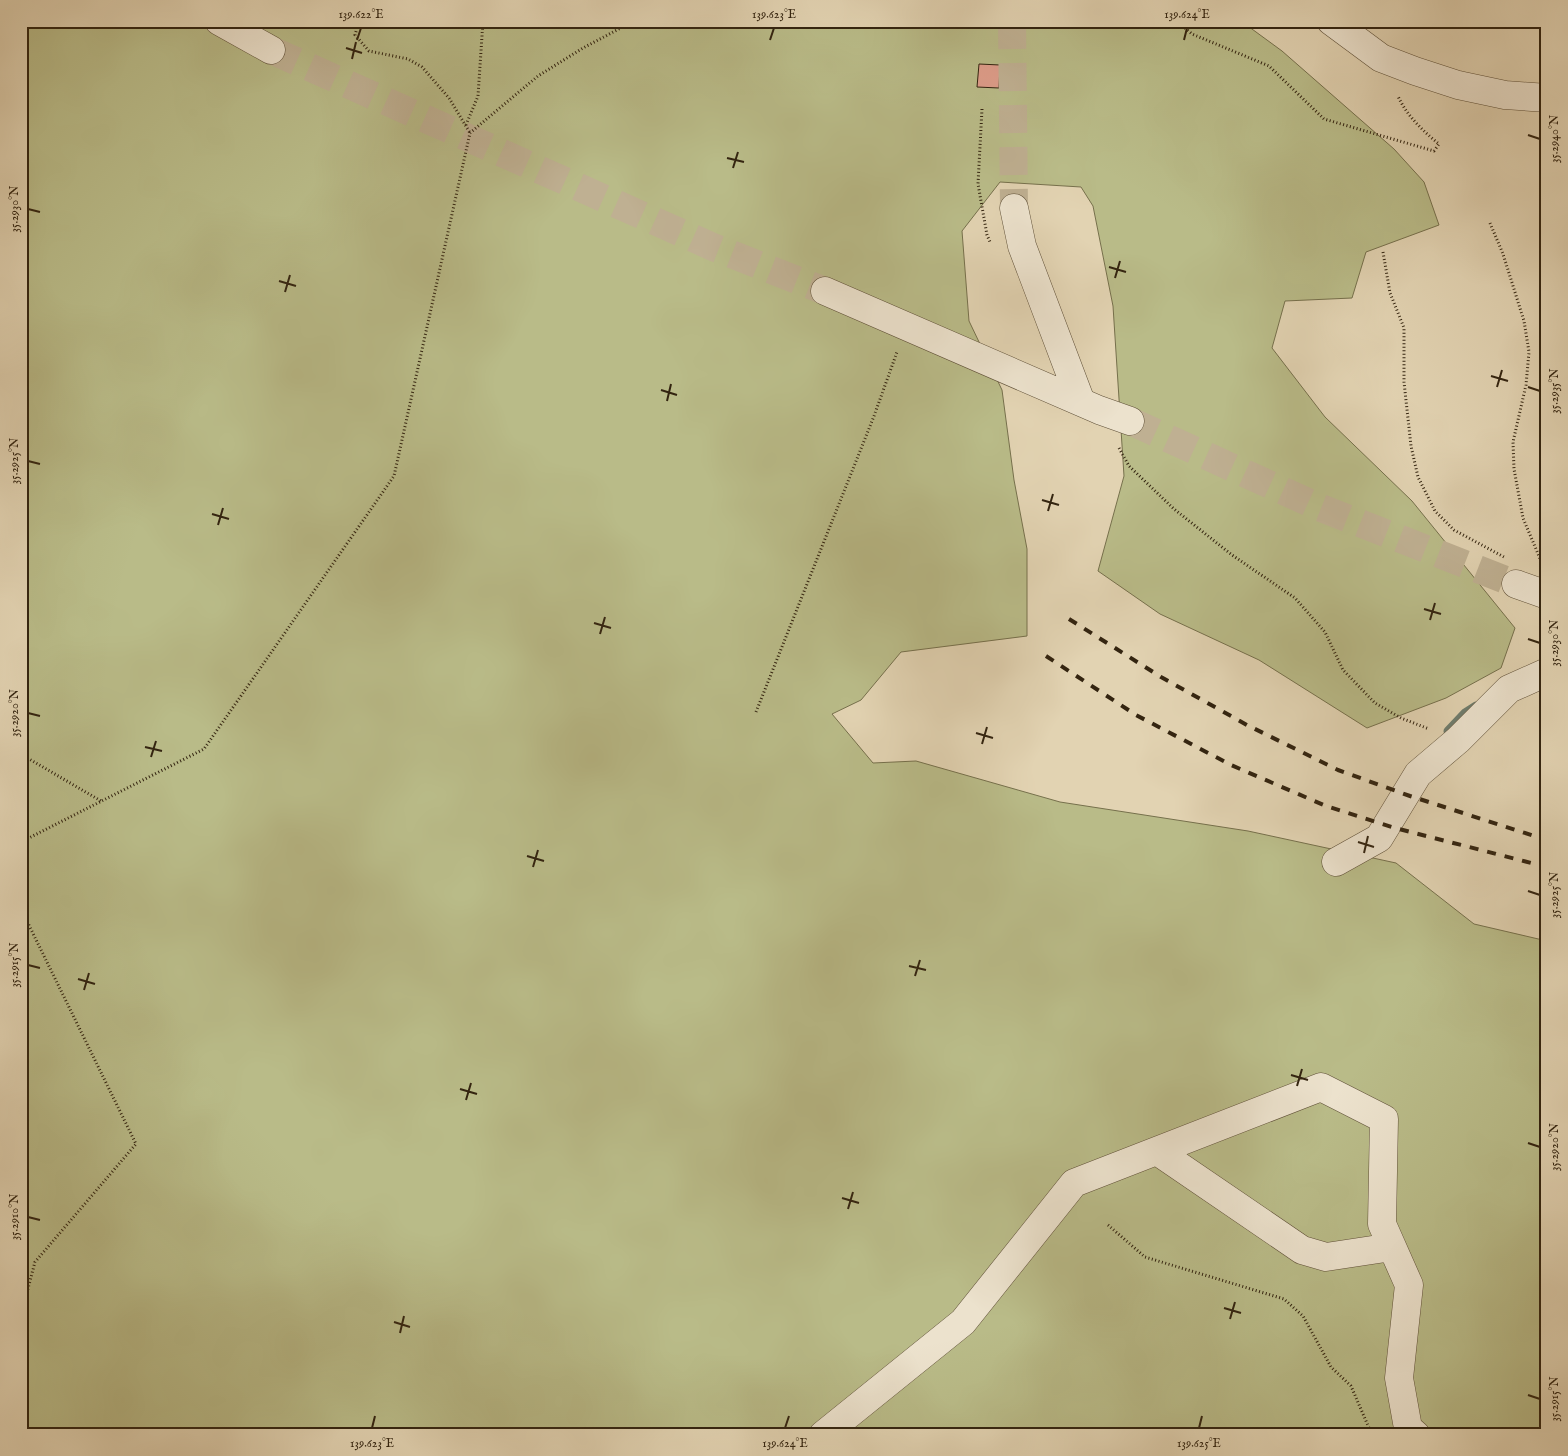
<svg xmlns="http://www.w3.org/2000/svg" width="1568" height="1456" viewBox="0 0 1568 1456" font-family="'IM FELL English',serif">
<rect width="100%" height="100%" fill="#e2d3b2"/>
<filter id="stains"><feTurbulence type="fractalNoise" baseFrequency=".004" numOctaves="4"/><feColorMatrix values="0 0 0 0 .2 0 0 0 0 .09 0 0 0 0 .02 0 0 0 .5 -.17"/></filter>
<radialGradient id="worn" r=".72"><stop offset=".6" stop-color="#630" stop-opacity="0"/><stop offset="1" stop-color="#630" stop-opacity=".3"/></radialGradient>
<path fill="#b9bb88" stroke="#76704c" d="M21,21H1241L1282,51L1394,149L1424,182L1439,225L1366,252L1352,298L1285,301L1272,348L1325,417L1412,501L1515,628L1501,668L1446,698L1367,728L1259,660L1160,614L1098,571L1124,476L1113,306L1093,206L1081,187L1000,182L962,231L969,321L1002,390L1014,480L1027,549V636L901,652L861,700L832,714L873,763L916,761L1060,802L1248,831L1396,863L1474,924L1547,941V1435H21Z"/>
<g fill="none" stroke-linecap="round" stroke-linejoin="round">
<path stroke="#6e7d6e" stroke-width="9" d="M1448,731L1465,713L1476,706"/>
</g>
<path fill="#de9d8b" stroke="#332410" d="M979,64L1000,65L999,88L977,87Z"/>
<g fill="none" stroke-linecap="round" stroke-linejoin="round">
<path stroke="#bfb092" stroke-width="28" stroke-dasharray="28 14" stroke-linecap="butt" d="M1012,21L1014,208
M271,50L713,247L825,291
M1130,421L1321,508L1516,584"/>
<g stroke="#5f5038" stroke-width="29">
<path id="minor" d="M219,21L271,50
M1331,21L1381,58L1415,71L1458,85L1505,95L1547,98
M1014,208L1022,246L1081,402
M825,291L1099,410L1130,421
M1516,584L1547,595
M1336,862L1379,838L1418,774L1458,740L1509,689L1547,672
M1157,1151L1302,1250L1326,1257L1392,1247
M823,1435L963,1322L1074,1183L1321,1087L1384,1119L1382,1224L1409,1285L1399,1378L1408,1428L1416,1435"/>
</g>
<path stroke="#332410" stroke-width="3" stroke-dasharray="1 2.5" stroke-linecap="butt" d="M359,21L355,35L369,51L408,59L422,67L449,98L470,133
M1177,21L1192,34L1269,66L1324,119L1434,151L1439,144C1424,132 1406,115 1398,96
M982,109L978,184L987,235L990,242
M466,125L478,96L483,21
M1490,223L1503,254L1524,321L1529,352L1526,385L1513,442L1514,469L1523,518L1541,561
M1383,252L1390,293L1404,328V382L1411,446L1418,477L1435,511L1454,530L1504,557
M1119,448L1129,466L1174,509L1232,555L1295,598L1325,632L1343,670L1375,703L1401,718L1429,729
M756,712L874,416L897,352
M21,757L24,756L101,801
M21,842L204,749L394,476L470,133L538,76L583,48L634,21
M21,909L136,1144L35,1262L21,1315
M1108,1225L1145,1257L1284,1299L1303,1316L1331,1367L1351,1386L1372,1435"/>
<use href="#minor" stroke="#ece2cd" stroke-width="28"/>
<path stroke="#332410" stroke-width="4" stroke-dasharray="9 9" stroke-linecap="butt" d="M1069,619L1161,677L1247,725L1338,770L1410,796L1547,840
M1046,656L1136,715L1231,765L1326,806L1395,828L1547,867"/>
</g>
<path fill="none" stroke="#332410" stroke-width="2" d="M357,40L361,28M770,40L774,28M1184,40L1187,28M346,48L362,53M352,59L356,42M1528,135L1540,139M727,158L744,162M733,168L738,152M28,209L40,212M1109,267L1126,272M1115,278L1120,261M279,281L296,286M285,292L290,275M1491,376L1508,381M1497,387L1502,370M1528,387L1540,391M661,390L677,395M667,401L671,384M28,461L40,464M1042,500L1059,505M1048,511L1053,494M212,514L229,519M218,525L223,508M1424,609L1441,614M1430,620L1435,603M594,623L611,628M600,634L605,617M1528,639L1540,643M28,713L40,716M976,733L993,738M982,744L987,727M145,747L162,751M151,757L156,741M1358,842L1374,847M1364,853L1368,836M527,856L544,861M533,867L538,850M1528,891L1540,895M28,965L40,968M909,966L926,970M915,976L920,960M78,979L95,984M84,990L89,973M1291,1075L1308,1080M1297,1086L1302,1069M460,1089L477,1094M466,1100L471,1083M1528,1143L1540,1147M842,1198L859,1203M848,1209L853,1192M28,1217L40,1220M1224,1308L1241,1313M1230,1319L1235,1302M394,1322L410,1327M400,1333L404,1316M1528,1395L1540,1399M372,1428L375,1416M785,1428L789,1416M1199,1428L1202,1416"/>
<rect width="1568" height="1456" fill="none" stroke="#e2d3b2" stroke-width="55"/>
<rect x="28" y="28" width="1512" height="1400" fill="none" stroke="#332410" stroke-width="2"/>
<g font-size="12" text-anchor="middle" fill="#332410">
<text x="361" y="18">139.622°E</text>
<text x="774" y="18">139.623°E</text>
<text x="1187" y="18">139.624°E</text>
<text transform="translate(1554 139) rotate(-90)" y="4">35.2940°N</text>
<text transform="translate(14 209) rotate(-90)" y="4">35.2930°N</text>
<text transform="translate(1554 391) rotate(-90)" y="4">35.2935°N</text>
<text transform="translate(14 461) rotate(-90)" y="4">35.2925°N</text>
<text transform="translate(1554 643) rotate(-90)" y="4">35.2930°N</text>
<text transform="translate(14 713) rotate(-90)" y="4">35.2920°N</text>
<text transform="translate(1554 895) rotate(-90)" y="4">35.2925°N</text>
<text transform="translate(14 965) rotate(-90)" y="4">35.2915°N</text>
<text transform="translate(1554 1147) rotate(-90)" y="4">35.2920°N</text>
<text transform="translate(14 1217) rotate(-90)" y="4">35.2910°N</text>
<text transform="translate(1554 1399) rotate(-90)" y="4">35.2915°N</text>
<text x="372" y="1447">139.623°E</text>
<text x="785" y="1447">139.624°E</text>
<text x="1199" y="1447">139.625°E</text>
</g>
<rect width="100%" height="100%" filter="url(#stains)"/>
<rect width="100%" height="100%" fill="url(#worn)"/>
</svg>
